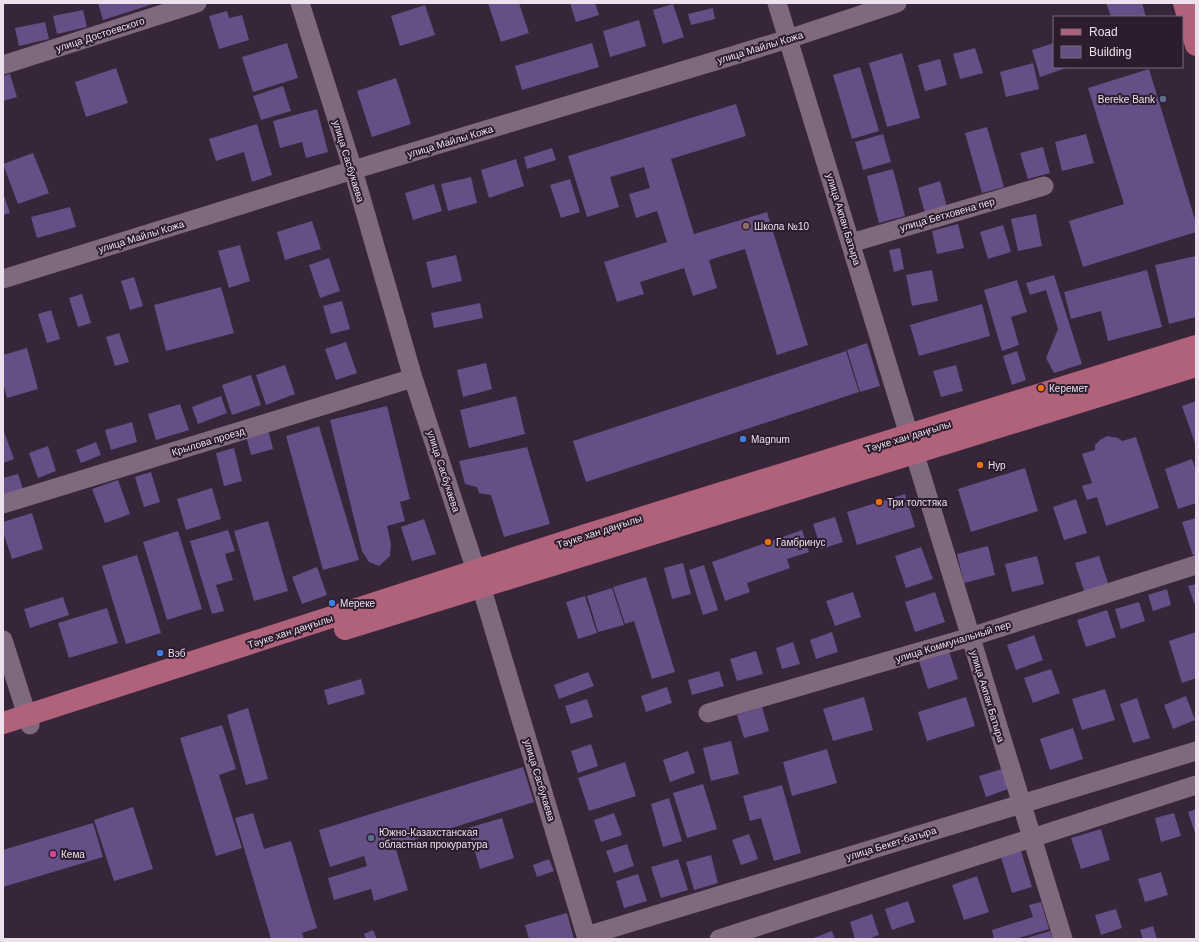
<svg xmlns="http://www.w3.org/2000/svg" width="1199" height="942" viewBox="0 0 1199 942" font-family="Arial,sans-serif">
<rect width="100%" height="100%" fill="#372639"/>
<path fill="#664e86" d="M98,3H156L103,20Z
M488,3H519L529,33L501,42Z
M570,3H595L599,15L576,22Z
M1106,3H1142L1146,17H1111Z
M673,4L684,37L663,44L653,10Z
M425,5L435,35L400,46L391,16Z
M713,8L715,19L691,25L688,14Z
M83,10L87,27L57,34L53,16Z
M227,11L229,18L242,15L249,40L219,49L209,16Z
M639,20L646,46L610,57L603,31Z
M45,22L49,39L19,46L15,28Z
M287,43L298,78L253,92L242,57Z
M592,43L599,67L522,90L515,66Z
M1054,43V67H1069L1040,77L1032,50Z
M975,48L983,73L960,79L953,54Z
M902,53L920,118L887,127L869,63Z
M940,59L947,85L925,91L918,65Z
M1033,63L1039,89L1006,97L1000,72Z
M860,67L879,131L852,139L833,75Z
M116,68L128,103L86,117L75,82Z
M1149,69L1196,223V232L1083,267L1069,221L1124,204L1088,88Z
M10,74L17,97L3,101V76Z
M396,78L411,124L372,137L357,91Z
M283,86L291,111L261,120L253,96Z
M736,104L746,136L671,159L694,234L767,212L808,345L777,355L745,249L709,260L717,288L693,296L684,268L640,282L644,294L617,302L604,262L667,242L657,211L636,218L629,194L650,188L644,167L610,177L619,207L587,217L568,156Z
M317,109L328,152L306,158L302,142L280,148L273,121Z
M257,124L272,175L252,182L244,152L216,161L209,139Z
M987,127L1004,187L982,193L965,133Z
M883,134L891,162L863,170L855,142Z
M1086,134L1094,163L1062,171L1055,142Z
M1043,147L1050,173L1028,179L1020,153Z
M552,148L556,160L527,169L524,157Z
M33,153L49,193L18,204L3,164Z
M516,159L524,186L489,198L481,170Z
M893,169L905,216L879,223L867,176Z
M471,177L477,203L448,211L441,184Z
M570,179L580,212L561,218L550,185Z
M940,181L947,207L925,213L918,188Z
M434,184L442,211L413,220L405,193Z
M3,193L10,213L3,215Z
M70,207L76,227L37,238L31,217Z
M1036,214L1042,246L1018,251L1011,219Z
M312,221L321,249L285,260L277,232Z
M958,224L964,248L937,254L932,231Z
M1003,225L1011,252L988,259L980,232Z
M240,245L250,281L229,288L218,251Z
M900,248L904,269L894,272L889,250Z
M456,255L462,281L432,288L426,262Z
M1196,256V317L1169,324L1155,265Z
M329,258L340,291L320,298L309,265Z
M932,270L938,301L912,306L906,275Z
M1147,270L1162,327L1108,341L1101,311L1071,319L1064,292Z
M1054,275L1082,364L1054,373L1046,358L1058,329L1046,290L1030,295L1026,283Z
M134,277L143,306L130,310L121,281Z
M1017,280L1027,312L1011,317L1019,345L1002,351L984,290Z
M221,287L234,333L166,351L154,305Z
M82,294L91,323L78,327L69,298Z
M342,301L350,329L331,334L323,306Z
M480,303L483,318L434,328L431,313Z
M982,304L990,336L919,356L910,325Z
M51,310L60,339L47,343L38,314Z
M119,333L129,362L115,366L106,337Z
M346,342L357,373L336,380L325,349Z
M867,343L880,386L860,392L847,350Z
M27,348L38,389L7,398L3,383V355Z
M846,351L859,392L586,482L573,441Z
M1017,351L1026,380L1012,385L1003,356Z
M486,363L492,389L463,397L457,370Z
M285,365L295,394L266,405L256,375Z
M956,365L963,391L941,397L933,371Z
M251,375L261,405L232,415L222,385Z
M221,396L227,413L198,424L192,407Z
M516,396L525,434L469,448L460,410Z
M1196,401V446L1182,406Z
M180,404L189,430L156,440L148,414Z
M387,406L410,499L400,502L405,521L387,526L391,544L390,556L379,566L369,562L362,551L330,420Z
M132,422L137,442L111,450L105,430Z
M319,426L359,560L323,570L286,436Z
M3,429L14,459L3,463Z
M268,429L273,449L251,455L246,436Z
M1107,436L1118,438L1122,441L1136,437L1159,508L1106,526L1097,497L1087,500L1082,486L1092,483L1082,454L1095,450V445L1100,440Z
M96,442L101,455L81,463L76,450Z
M48,446L56,471L38,478L29,453Z
M527,447L550,524L504,537L491,495L479,493L477,487L465,484L459,461Z
M234,448L242,481L224,486L216,453Z
M1192,459L1196,471V503L1178,509L1165,469Z
M1025,468L1038,511L971,532L958,489Z
M151,472L160,502L144,507L135,477Z
M18,474L23,489L3,496V478Z
M118,480L130,514L105,523L92,489Z
M212,488L221,519L186,530L177,499Z
M905,494L915,527L857,545L847,512Z
M1076,499L1087,533L1064,540L1053,507Z
M32,513L43,549L12,559L3,532V522Z
M835,517L843,542L821,549L813,524Z
M1196,518V554L1193,556L1182,522Z
M424,519L436,554L412,561L401,527Z
M268,521L288,591L254,601L234,531Z
M228,530L235,551L225,554L233,580L216,585L224,611L212,614L190,541Z
M802,530L809,552L787,559L790,568L747,583L750,592L725,601L712,562Z
M178,531L202,609L167,620L143,542Z
M988,546L995,575L964,583L957,554Z
M921,547L933,579L906,588L895,556Z
M137,555L161,633L126,644L102,566Z
M1037,556L1044,584L1012,592L1005,564Z
M1099,556L1110,589L1086,597L1075,563Z
M683,563L691,594L672,599L664,568Z
M704,565L718,610L703,615L689,570Z
M317,567L327,595L302,604L292,577Z
M646,577L675,672L652,679L634,621L625,624L613,587Z
M1196,584V608L1188,586Z
M612,588L624,625L598,632L587,596Z
M1167,589L1171,605L1153,611L1148,595Z
M853,592L861,617L835,626L826,601Z
M935,592L945,622L915,632L905,602Z
M585,596L597,633L578,639L566,602Z
M63,597L69,615L30,628L24,609Z
M1139,602L1145,621L1121,629L1115,609Z
M107,608L118,643L69,658L58,623Z
M1107,610L1116,637L1086,647L1077,620Z
M832,632L838,652L816,659L810,640Z
M1196,632V678L1182,683L1169,641Z
M1034,635L1043,660L1016,670L1007,645Z
M793,642L800,664L782,669L776,648Z
M948,648L958,679L928,689L918,658Z
M756,651L763,674L737,681L730,659Z
M1051,669L1060,693L1033,703L1024,678Z
M719,671L724,686L692,695L688,680Z
M588,672L594,686L559,699L554,685Z
M361,679L365,694L328,705L324,690Z
M667,687L672,703L646,712L641,696Z
M1105,689L1115,720L1082,730L1072,699Z
M1186,696L1195,720L1173,729L1164,705Z
M864,697L873,730L833,741L823,709Z
M966,697L975,726L927,741L918,712Z
M1137,698L1150,738L1133,743L1120,704Z
M587,699L593,717L571,724L565,706Z
M762,707L769,731L744,738L737,715Z
M248,708L268,779L246,785L227,715Z
M222,725L236,769L219,775L242,848L216,856L180,738Z
M1073,728L1083,759L1050,770L1040,739Z
M731,741L739,774L711,781L703,748Z
M591,744L598,766L578,773L571,751Z
M827,749L837,783L792,796L783,762Z
M688,751L695,773L670,782L663,760Z
M625,762L636,796L589,811L578,778Z
M523,767L534,802L395,846L408,890L374,901L371,889L334,900L328,878L367,866L364,856L330,867L319,830Z
M1002,769L1008,789L986,797L979,776Z
M703,784L717,829L687,838L673,793Z
M782,785L801,853L774,861L761,818L750,821L743,796Z
M669,798L682,841L663,847L651,804Z
M133,807L153,869L114,881L94,820Z
M1196,809V836L1188,812Z
M253,813L264,849L291,841L317,928L302,933L304,939H271L235,818Z
M614,813L622,835L601,842L594,820Z
M1174,813L1181,836L1161,842L1155,818Z
M502,818L514,858L480,869L468,828Z
M93,823L103,857L3,887V850Z
M1101,829L1110,860L1081,869L1071,838Z
M749,834L758,859L741,865L732,840Z
M627,844L634,866L614,873L606,851Z
M1021,851L1032,887L1012,893L1001,857Z
M711,855L718,883L694,890L686,862Z
M549,859L554,871L537,877L533,865Z
M678,859L688,890L661,898L651,867Z
M1161,872L1168,895L1145,902L1138,879Z
M638,874L647,901L624,908L616,881Z
M977,876L989,912L964,920L952,885Z
M908,901L915,922L892,930L885,909Z
M1041,902L1049,929L1015,939H994L992,930L1033,917L1029,905Z
M1116,909L1122,928L1101,935L1095,915Z
M567,913L574,939H529L525,925Z
M872,914L879,935L868,939H855L850,922Z
M1153,926L1157,939H1143L1140,930Z
M373,930L377,939H366L364,934Z
M832,931L835,939H811Z
M1050,931L1053,939H1024Z"/>
<g fill="none" stroke-linecap="round" stroke-linejoin="round">
<path stroke="#7e697f" stroke-width="19" d="M300,3L353,170L413,378L481,586L587,939
M777,3L1063,939
M3,65L197,3
M851,243L1044,186
M3,279L353,170L788,39L897,3
M3,504L413,378
M3,640L30,725
M708,713L970,637L1196,565
M586,936L1196,751
M719,939L1196,785"/>
<path stroke="#b1627b" stroke-width="22" d="M1184,3L1196,45
M345,629L1196,366
M3,723L589,534L1196,346"/>
</g>
<g fill="#5c6f8a" stroke="#2d1c2e" stroke-width="1.5">
<circle cx="1163" cy="99" r="4"/>
<circle cx="371" cy="838" r="4"/>
</g>
<circle fill="#8d6e63" stroke="#2d1c2e" stroke-width="1.5" cx="746" cy="226" r="4"/>
<g fill="#e8710a" stroke="#2d1c2e" stroke-width="1.5">
<circle cx="1041" cy="388" r="4"/>
<circle cx="980" cy="465" r="4"/>
<circle cx="879" cy="502" r="4"/>
<circle cx="768" cy="542" r="4"/>
</g>
<g fill="#3f7fe0" stroke="#2d1c2e" stroke-width="1.5">
<circle cx="743" cy="439" r="4"/>
<circle cx="332" cy="603" r="4"/>
<circle cx="160" cy="653" r="4"/>
</g>
<circle fill="#d1479c" stroke="#2d1c2e" stroke-width="1.5" cx="53" cy="854" r="4"/>
<g text-anchor="middle" stroke-width="4" stroke-linejoin="round" paint-order="stroke">
<g font-size="10" fill="#ece1ed" stroke="#2d1c2e">
<text transform="translate(100 34) rotate(-18)" y="4">улица Достоевского</text>
<text transform="translate(760 47) rotate(-17)" y="4">улица Майлы Кожа</text>
<text transform="translate(450 141) rotate(-17)" y="4">улица Майлы Кожа</text>
<text transform="translate(349 161) rotate(73)" y="4">улица Сасбукаева</text>
<text transform="translate(947 214) rotate(-16)" y="4">улица Бетховена пер</text>
<text transform="translate(844 219) rotate(73)" y="4">улица Акпан Батыра</text>
<text transform="translate(141 236) rotate(-17)" y="4">улица Майлы Кожа</text>
<text transform="translate(908 436) rotate(-17)" y="4">Тәуке хан даңғылы</text>
<text transform="translate(208 441) rotate(-17)" y="4">Крылова проезд</text>
<text transform="translate(444 471) rotate(72)" y="4">улица Сасбукаева</text>
<text transform="translate(599 531) rotate(-18)" y="4">Тәуке хан даңғылы</text>
<text transform="translate(290 631) rotate(-18)" y="4">Тәуке хан даңғылы</text>
<text transform="translate(953 641) rotate(-17)" y="4">улица Коммунальный пер</text>
<text transform="translate(988 696) rotate(73)" y="4">улица Акпан Батыра</text>
<text transform="translate(540 780) rotate(73)" y="4">улица Сасбукаева</text>
<text transform="translate(891 843) rotate(-17)" y="4">улица Бекет-батыра</text>
</g>
<g font-size="10" fill="#ece1ed" stroke="#2d1c2e" text-anchor="start">
<text x="1155" y="103" text-anchor="end">Bereke Bank</text>
<text x="754" y="230">Школа №10</text>
<text x="1049" y="392">Керемет</text>
<text x="751" y="443">Magnum</text>
<text x="988" y="469">Нур</text>
<text x="887" y="506">Три толстяка</text>
<text x="776" y="546">Гамбринус</text>
<text x="340" y="607">Мереке</text>
<text x="168" y="657">Вэб</text>
<text x="379" y="836">Южно-Казахстанская<tspan x="379" dy="12">областная прокуратура</tspan></text>
<text x="61" y="858">Кема</text>
</g>
</g>
<rect width="1199" height="942" fill="none" stroke="#ece1ed" stroke-width="8"/>
<rect x="1053" y="16" width="130" height="52" fill="#2d1c2e" stroke="#796b7a"/>
<rect x="1061" y="29" width="20" height="6" fill="#b1627b" stroke="#796b7a"/>
<text x="1089" y="36" font-size="12" fill="#ece1ed">Road</text>
<rect x="1061" y="46" width="20" height="12" fill="#664e86" stroke="#796b7a"/>
<text x="1089" y="56" font-size="12" fill="#ece1ed">Building</text>
</svg>
